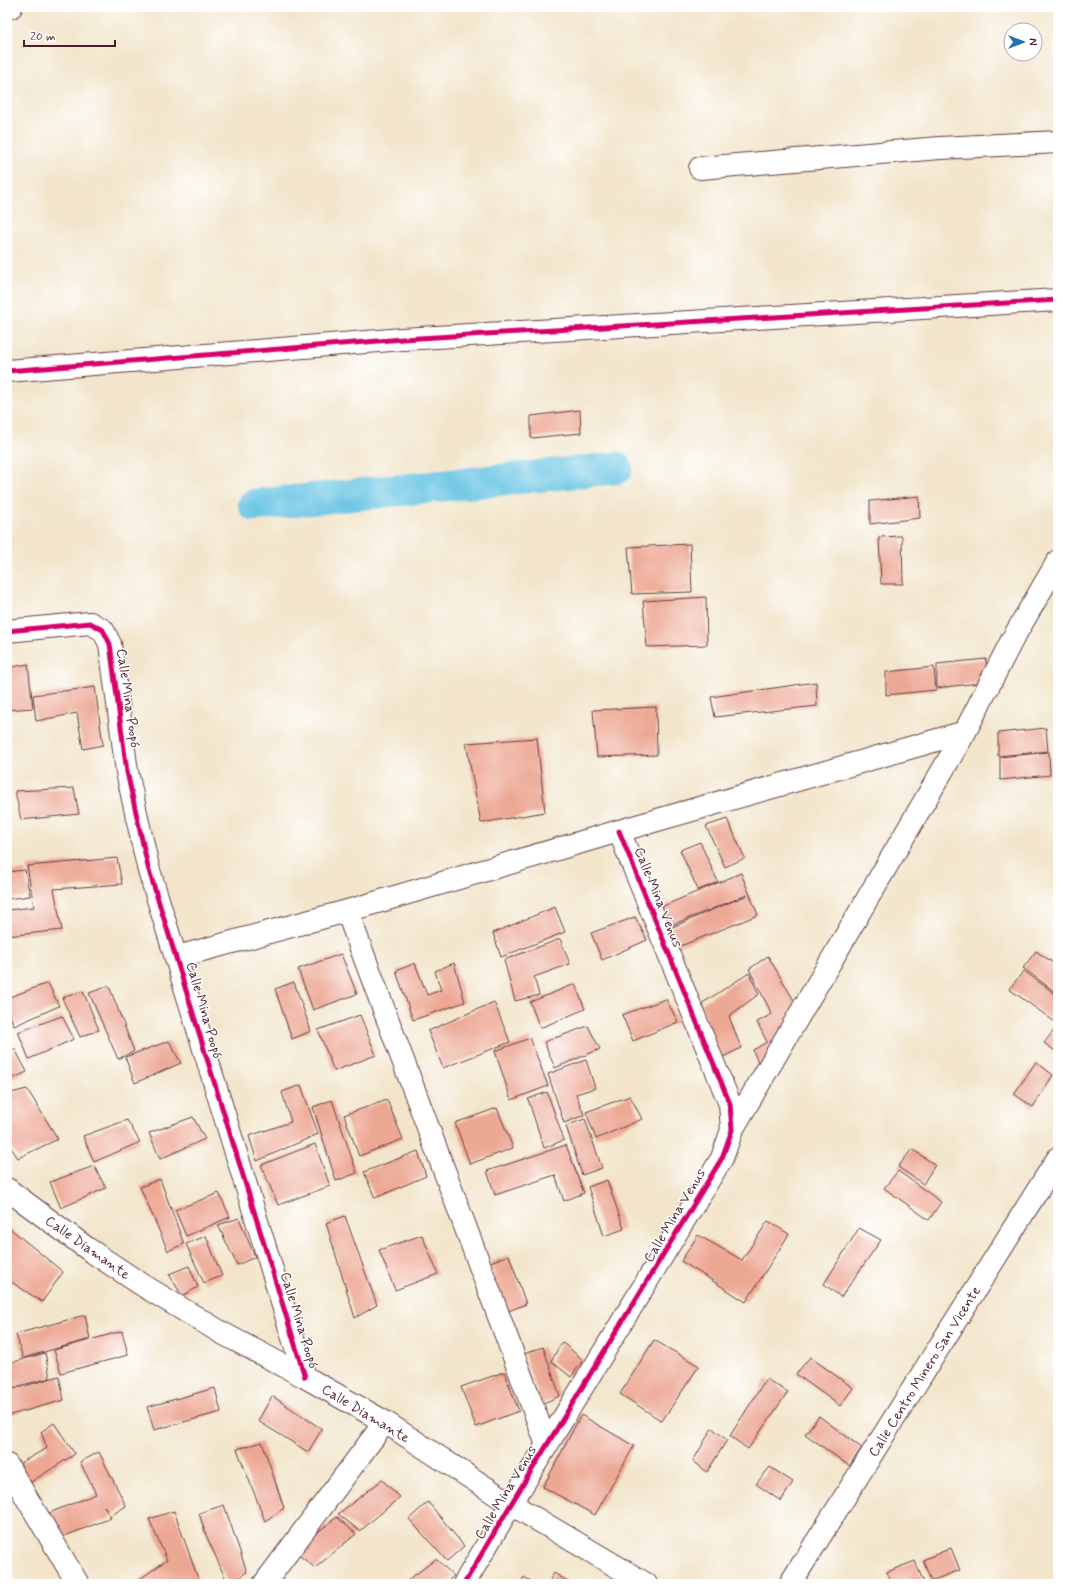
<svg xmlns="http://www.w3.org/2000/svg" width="1065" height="1591" viewBox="0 0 1065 1591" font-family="Mynerve,sans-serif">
<rect width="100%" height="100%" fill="#fff"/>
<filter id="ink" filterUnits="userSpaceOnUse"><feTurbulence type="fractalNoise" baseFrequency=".025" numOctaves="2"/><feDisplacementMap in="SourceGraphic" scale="8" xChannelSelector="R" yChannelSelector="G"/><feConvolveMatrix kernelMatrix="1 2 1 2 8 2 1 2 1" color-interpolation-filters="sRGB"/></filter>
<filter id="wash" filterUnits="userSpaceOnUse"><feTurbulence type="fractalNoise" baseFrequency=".012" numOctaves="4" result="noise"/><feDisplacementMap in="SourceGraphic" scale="16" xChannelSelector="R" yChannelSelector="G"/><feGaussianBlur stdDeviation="0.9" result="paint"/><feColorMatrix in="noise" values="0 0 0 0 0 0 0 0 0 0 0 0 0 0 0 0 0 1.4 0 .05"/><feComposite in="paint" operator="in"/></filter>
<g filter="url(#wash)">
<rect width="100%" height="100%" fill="#f2e5cb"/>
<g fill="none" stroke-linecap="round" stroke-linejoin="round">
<path stroke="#64c2e3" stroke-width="32" d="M254,505L617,468"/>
</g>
<g id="blocks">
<path fill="#eda894" d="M580,410L581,433L531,438V416Z
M919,496L920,518L870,524V501Z
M902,536L903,584H881L879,537Z
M690,544L692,592L632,594L628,547Z
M706,597L707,645L647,647L643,601Z
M986,659L987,682L937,688V664Z
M28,664L33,708L7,710V668Z
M934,667L936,690L886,695V672Z
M816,682L817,706L715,717L711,697Z
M95,687L103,745L83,749L77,713L36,721L33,695Z
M656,707L657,755L597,757L593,710Z
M1046,728L1048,751L998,756V733Z
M537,738L545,812L481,823L466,743Z
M1049,752L1050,775L1000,780V757Z
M74,788L79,814L21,820L15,791Z
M727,819L745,858L725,867L706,826Z
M700,842L718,882L698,890L680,850Z
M117,858L122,884L54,889L62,930L7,936V910L34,907L27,866Z
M25,870L30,896L7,899V872Z
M741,873L758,915L678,947L670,928L747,895L669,926L661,907Z
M555,907L565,932L501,957L493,933Z
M635,917L647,940L602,960L591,933Z
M560,939L570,964L534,977L539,995L515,1001L504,960Z
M1036,951L1058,966V994L1023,968Z
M341,954L357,994L313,1010L298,969Z
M768,956L799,1009L761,1070L753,1050L767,1042L757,1022L772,1014L749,969Z
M415,963L427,995L441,990L435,971L454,963L465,1002L413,1020L396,971Z
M1024,971L1058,996V1024L1009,989Z
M749,973L759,994L729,1016L741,1048L721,1058L701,1004Z
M294,982L311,1031L292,1039L275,989Z
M48,983L59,1006L14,1026L7,1009V998Z
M575,984L585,1009L540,1028L530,1002Z
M109,986L134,1051L118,1059L89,993Z
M83,991L99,1030L80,1037L62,998Z
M666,999L678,1022L633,1041L622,1015Z
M494,1002L510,1042L443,1068L428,1031Z
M360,1015L376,1055L334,1071L318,1030Z
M62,1016L74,1039L29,1059L18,1032Z
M1058,1025V1053L1044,1043Z
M588,1026L600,1049L555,1068L544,1042Z
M530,1038L548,1086L511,1100L495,1051Z
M169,1041L181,1063L135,1083L125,1057Z
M15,1049L27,1072L7,1081V1052Z
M586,1060L595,1088L576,1094L584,1115L564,1123L548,1074Z
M1036,1062L1053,1075L1033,1107L1014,1094Z
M301,1085L318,1134L257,1161L249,1136L291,1122L282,1092Z
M27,1089L58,1139L18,1158L7,1142V1094Z
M547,1092L564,1140L544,1148L528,1099Z
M630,1096L642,1119L596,1139L586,1112Z
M332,1100L357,1173L336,1181L313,1107Z
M387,1100L403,1139L359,1156L344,1115Z
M497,1108L513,1148L470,1164L455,1123Z
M193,1117L205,1139L160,1159L149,1133Z
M585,1119L602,1168L582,1175L566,1126Z
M127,1120L140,1142L94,1162L83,1136Z
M315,1144L330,1186L278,1205L261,1165Z
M566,1145L584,1193L564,1201L555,1175L495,1195L487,1171Z
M912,1149L935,1165L923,1184L898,1167Z
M418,1151L426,1176L375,1198L364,1172Z
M94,1166L106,1188L61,1208L50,1182Z
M898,1171L941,1202L929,1220L884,1188Z
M160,1179L184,1244L168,1251L140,1187Z
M607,1180L624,1229L604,1236L588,1187Z
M219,1193L230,1217L186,1236L175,1210Z
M345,1216L377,1305L355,1318L326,1223Z
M239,1218L255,1257L237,1265L218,1225Z
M768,1221L789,1234L746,1302L681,1261L698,1235L742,1260Z
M7,1226L63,1272L42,1302L7,1279Z
M859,1228L881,1240L841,1297L824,1284Z
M422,1235L438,1274L395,1290L379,1250Z
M206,1236L222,1276L204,1283L186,1244Z
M509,1255L526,1304L506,1312L490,1262Z
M189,1266L198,1287L182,1296L169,1274Z
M85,1315L90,1339L23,1358L16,1334Z
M122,1331L128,1355L61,1373L54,1350Z
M654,1340L699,1366L662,1421L620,1394Z
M562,1342L583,1360L571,1377L551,1361Z
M543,1347L560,1396L541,1404L524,1354Z
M45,1353L50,1378L7,1389V1364Z
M810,1357L853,1388L840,1406L796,1374Z
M504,1372L519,1411L476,1427L461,1387Z
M59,1376L64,1400L7,1416V1391Z
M766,1379L788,1392L748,1449L730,1436Z
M215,1388L221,1412L154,1430L147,1407Z
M272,1396L322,1429L308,1452L258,1421Z
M581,1415L634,1446L595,1515L543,1487Z
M819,1416L862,1448L849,1466L805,1434Z
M54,1423L75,1454L26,1485L13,1467L47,1448L41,1432Z
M712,1428L727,1440L707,1472L693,1461Z
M262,1442L284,1508L265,1521L237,1449Z
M99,1452L126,1506L110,1516L104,1506L111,1518L57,1539L44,1515L96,1494L80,1462Z
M770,1467L793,1482L781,1501L756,1484Z
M382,1480L400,1497L360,1531L338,1514Z
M428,1502L464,1546L447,1561L409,1519Z
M224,1505L247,1572L228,1584L206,1535L199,1513Z
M174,1511L200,1584H133L167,1560L149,1519Z
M337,1517L356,1534L315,1568L294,1551Z
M951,1548L960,1570L931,1581L923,1560Z
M436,1559L454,1576L444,1584H403Z
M915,1561L924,1583L891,1584L887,1572Z
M554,1573L572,1584H548Z
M524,1577L536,1584H520Z"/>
</g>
</g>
<g filter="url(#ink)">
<use href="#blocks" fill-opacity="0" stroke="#633d43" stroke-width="1"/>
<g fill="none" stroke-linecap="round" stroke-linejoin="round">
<g stroke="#633d43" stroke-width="24">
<path id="minor" d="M7,7H11
M700,168L940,148L1058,142
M7,371L403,339L1058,300
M7,631L90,623L103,630L110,644L127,772L148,867L305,1377
M347,911L547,1445
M177,957L347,911L619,831L965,732
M732,1130L965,732L1012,640L1058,561
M7,1189L88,1249L144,1286L222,1333L305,1377L385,1422L511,1504L646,1584
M7,1465L78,1584
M264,1584L385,1422
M464,1584L511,1504L722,1158L732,1130L730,1104L619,831
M790,1584L1058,1158"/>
</g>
<use href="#minor" stroke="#fff" stroke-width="22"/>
<g stroke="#fff" stroke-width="8">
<path id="cycleway" d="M7,371L403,339L1058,300
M7,631L90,623L103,630L110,644L127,772L148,867L305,1377
M464,1584L511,1504L722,1158L732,1130L730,1104L619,831"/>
</g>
<use href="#cycleway" stroke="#d6006c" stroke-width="5"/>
</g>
</g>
<g text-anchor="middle" stroke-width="3" stroke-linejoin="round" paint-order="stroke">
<g font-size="14" fill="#4a1f2b" stroke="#fff">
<text transform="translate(129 698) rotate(82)" y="5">Calle Mina Poopó</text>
<text transform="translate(659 897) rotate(68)" y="5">Calle Mina Venus</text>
<text transform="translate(205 1010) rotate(74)" y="5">Calle Mina Poopó</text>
<text transform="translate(674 1215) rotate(-59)" y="5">Calle Mina Venus</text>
<text transform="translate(88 1247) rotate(35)" y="5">Calle Diamante</text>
<text transform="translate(300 1320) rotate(73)" y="5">Calle Mina Poopó</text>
<text transform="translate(924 1371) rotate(-58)" y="5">Calle Centro Minero San Vicente</text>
<text transform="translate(366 1413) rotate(31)" y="5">Calle Diamante</text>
<text transform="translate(505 1492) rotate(-59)" y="5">Calle Mina Venus</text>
</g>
</g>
<rect width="1065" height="1591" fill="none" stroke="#fff" stroke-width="24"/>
<g transform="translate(1023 42) rotate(90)"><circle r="19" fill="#ffffff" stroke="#b7a5aa"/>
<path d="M0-3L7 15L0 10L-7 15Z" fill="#1f6fb2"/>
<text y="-6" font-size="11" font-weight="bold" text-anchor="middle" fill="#4a1f2b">N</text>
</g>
<path d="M24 40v6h91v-6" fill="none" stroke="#4a1f2b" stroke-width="2"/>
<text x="30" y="40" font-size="12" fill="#4a1f2b" stroke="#ffffff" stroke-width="3" paint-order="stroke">20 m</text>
</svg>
